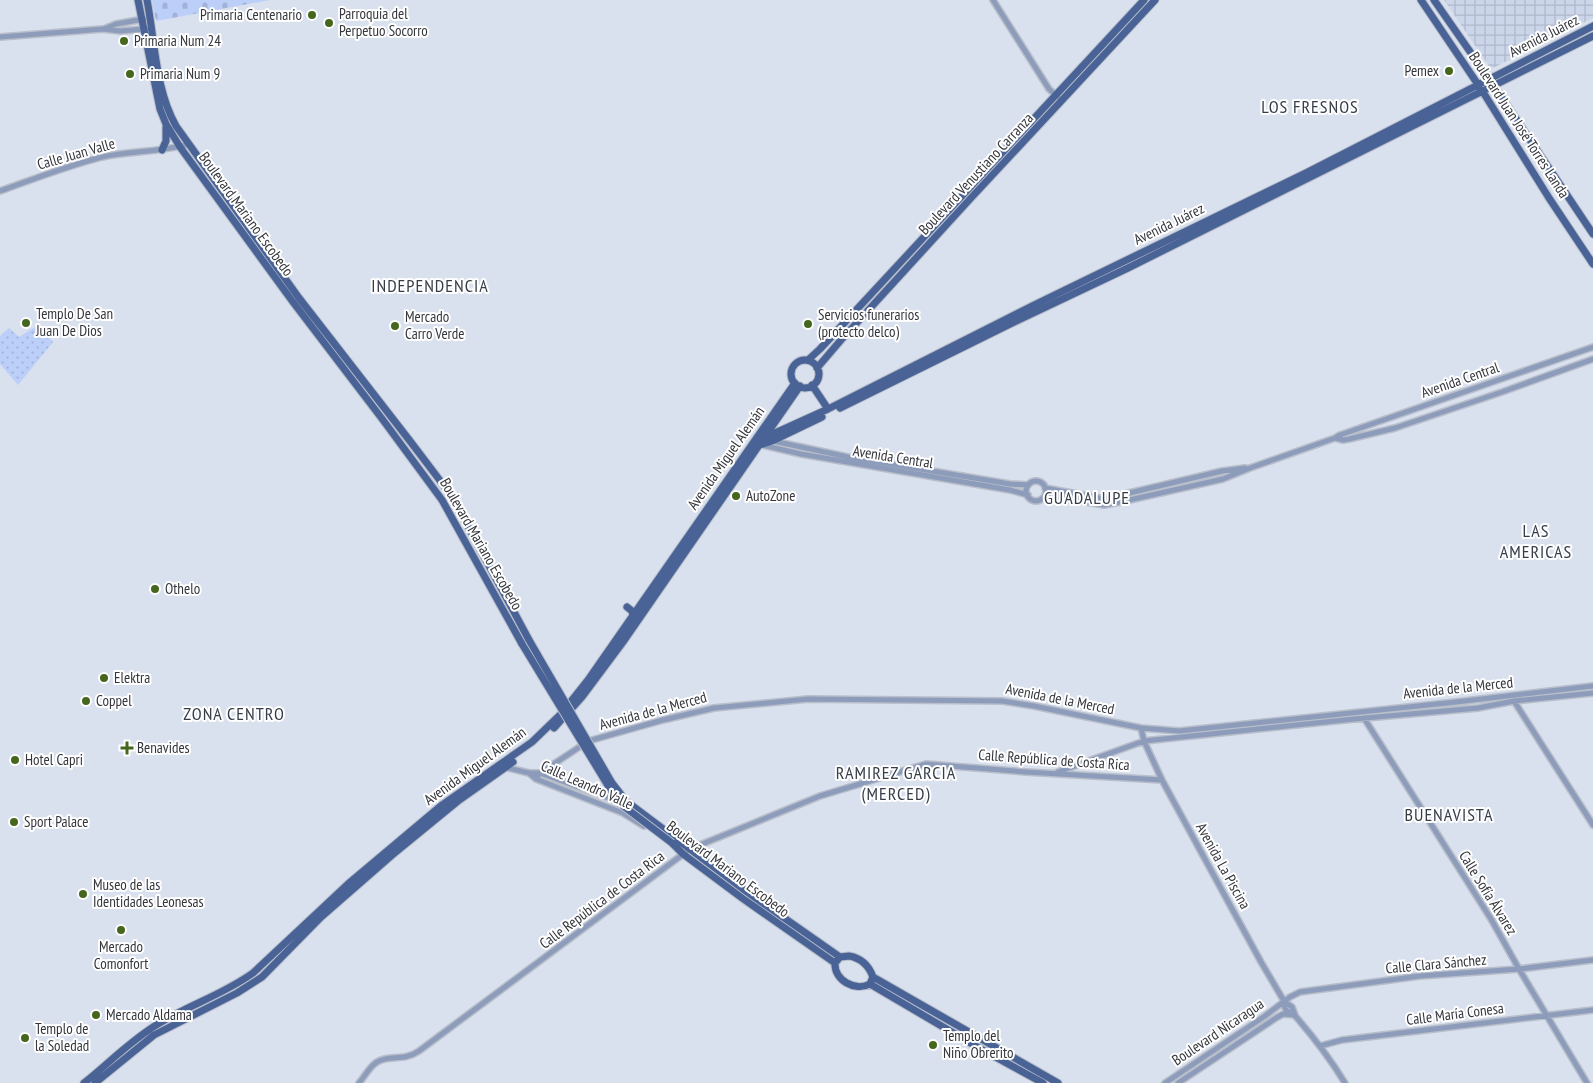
<svg xmlns="http://www.w3.org/2000/svg" width="1593" height="1083" viewBox="0 0 1593 1083" font-family="'PT Sans Narrow',sans-serif">
<defs>
<pattern id="industrial-grid" width="8" height="8" patternUnits="userSpaceOnUse" patternTransform="scale(1.25)"><rect width="8" height="8" fill="#ccd6eb"/><path d="M0 4h8M4 0v8" fill="none" stroke="#b0b8ca"/></pattern>
<pattern id="cemetery-stones" width="16" height="16" patternUnits="userSpaceOnUse" patternTransform="scale(1.25)"><rect width="16" height="16" fill="#bbcff9"/><path d="M2 7V4a2 2 0 0 1 4 0v3zM10 15v-3a2 2 0 0 1 4 0v3z" fill="#a1b2d6"/></pattern>
<pattern id="park-dots" width="8" height="8" patternUnits="userSpaceOnUse" patternTransform="scale(1.25)"><rect width="8" height="8" fill="#bbcff9"/><path d="M2 2h.1M6 6h.1" fill="none" stroke="#a1b2d6" stroke-width="1.8" stroke-linecap="round"/></pattern>
</defs>
<rect width="100%" height="100%" fill="#d9e0ee"/>
<path fill="url(#industrial-grid)" d="M1444,0H1593V18L1491,69Z"/>
<path fill="url(#cemetery-stones)" d="M152,0H270L156,21Z"/>
<path fill="url(#park-dots)" d="M38,325L53,342L18,385L0,364V336L9,328L19,337Z"/>
<g fill="none" stroke-linecap="round" stroke-linejoin="round">
<g stroke="#b8beca" stroke-width="8">
<path id="minor" d="M993,0L1049,89L1058,97
M104,29L116,24L144,19
M0,37L103,29L120,31L146,29
M0,191C34,179 67,166 102,157C131,151 161,152 189,144
M1335,438L1343,440L1349,439L1395,428L1502,392L1593,359
M773,441L848,457L1010,484L1028,485
M762,445L801,454L1010,490L1028,495
M1026 491a10 10 0 1 1 20 0a10 10 0 1 1-20 0Z
M1045,488L1104,499L1222,471L1245,468
M1045,495L1104,505L1125,501L1223,479L1250,468L1335,438L1340,435L1593,347
M1514,701L1593,825
M1364,718L1491,919L1519,969L1587,1083
M1141,728L1144,741L1162,780L1200,850L1261,962L1284,1001L1292,1007L1295,1015L1283,1014L1276,1018L1178,1083
M504,767L529,773H540L617,801
M1058,772L1144,741L1354,719L1478,708L1514,701L1593,693
M529,773L536,779L623,813L644,826
M536,779L540,773L581,746L592,740L663,720L714,708L808,699L1002,701L1034,706L1141,728L1179,731L1456,702L1593,686
M1284,1001C1283,1013 1291,1011 1297,1018C1315,1039 1331,1060 1345,1083
M1320,1046L1342,1040L1593,1010
M359,1083C365,1076 370,1066 377,1062C389,1054 403,1062 419,1051L690,849L820,796L926,764L1026,772L1162,780
M1165,1083L1265,1016L1290,997L1300,992L1420,976L1519,969L1593,960"/>
</g>
<g stroke="#b8beca" stroke-width="9">
<path id="major" d="M138,0L160,109L166,124L180,147L293,302L383,420L442,500L522,644
M147,0C155,41 155,89 176,126L299,298L410,441L451,495L529,640
M1421,0L1483,92L1549,198L1593,264
M1434,0L1494,86L1593,234
M162,150L166,141V127
M808,360L820,349L1144,0
M791 374a14 14 0 1 1 28 0a14 14 0 1 1-28 0Z
M817,368L841,340L970,199L1155,0
M812,385L828,409
M840,408L1010,324L1128,268L1593,36
M764,438L828,409L1034,305L1306,173L1593,26
M760,445L772,441L822,417
M627,607L632,611L633,616
M554,728L582,697L623,642L800,386
M626,801L747,892L840,957
M672,843L683,854L742,898L835,963
M849,956C861,958 869,966 873,977L870,984C855,992 834,980 835,963L840,957Z
M873,977L1058,1083
M870,984L979,1048L1043,1083
M84,1083C108,1064 131,1040 158,1024C189,1005 224,994 253,973L348,884L442,805L532,742L561,714L588,680L795,383
M95,1083L154,1035L237,993L262,977L321,917L392,855L458,801L513,762"/>
</g>
<use href="#minor" stroke="#8d9cba" stroke-width="5"/>
<use href="#major" stroke="#4a6397" stroke-width="7"/>
<g stroke="#b8beca" stroke-width="9" stroke-linecap="butt">
<path id="major-bridge" d="M529,640L612,783L626,801
M522,644L618,802L672,843"/>
</g>
<use href="#major-bridge" stroke="#4a6397" stroke-width="7"/>
</g>
<g fill="#44661d" stroke="#fff" stroke-width="2">
<circle cx="312" cy="15" r="5"/>
<circle cx="329" cy="23" r="5"/>
<circle cx="124" cy="41" r="5"/>
<circle cx="1449" cy="71" r="5"/>
<circle cx="130" cy="74" r="5"/>
<circle cx="26" cy="323" r="5"/>
<circle cx="808" cy="324" r="5"/>
<circle cx="395" cy="326" r="5"/>
<circle cx="736" cy="496" r="5"/>
<circle cx="155" cy="589" r="5"/>
<circle cx="104" cy="678" r="5"/>
<circle cx="86" cy="701" r="5"/>
<path d="M124.5 740.5h5v5h5v5h-5v5h-5v-5h-5v-5h5z"/>
<circle cx="15" cy="760" r="5"/>
<circle cx="14" cy="822" r="5"/>
<circle cx="83" cy="894" r="5"/>
<circle cx="121" cy="930" r="5"/>
<circle cx="96" cy="1015" r="5"/>
<circle cx="25" cy="1038" r="5"/>
<circle cx="933" cy="1045" r="5"/>
</g>
<g text-anchor="middle" stroke-width="4" stroke-linejoin="round" paint-order="stroke">
<g font-size="15" fill="#34363c" stroke="#fff" text-anchor="start">
<text x="339" y="19">Parroquia del<tspan x="339" dy="17">Perpetuo Socorro</tspan></text>
<text x="302" y="20" text-anchor="end">Primaria Centenario</text>
<text x="134" y="46">Primaria Num 24</text>
<text x="1439" y="76" text-anchor="end">Pemex</text>
<text x="140" y="79">Primaria Num 9</text>
<text x="36" y="319">Templo De San<tspan x="36" dy="17">Juan De Dios</tspan></text>
<text x="818" y="320">Servicios funerarios<tspan x="818" dy="17">(protecto delco)</tspan></text>
<text x="405" y="322">Mercado<tspan x="405" dy="17">Carro Verde</tspan></text>
<text x="746" y="501">AutoZone</text>
<text x="165" y="594">Othelo</text>
<text x="114" y="683">Elektra</text>
<text x="96" y="706">Coppel</text>
<text x="137" y="753">Benavides</text>
<text x="25" y="765">Hotel Capri</text>
<text x="24" y="827">Sport Palace</text>
<text x="93" y="890">Museo de las<tspan x="93" dy="17">Identidades Leonesas</tspan></text>
<text x="121" y="952" text-anchor="middle">Mercado<tspan x="121" dy="17">Comonfort</tspan></text>
<text x="106" y="1020">Mercado Aldama</text>
<text x="35" y="1034">Templo de<tspan x="35" dy="17">la Soledad</tspan></text>
<text x="943" y="1041">Templo del<tspan x="943" dy="17">Niño Obrerito</tspan></text>
</g>
<g font-size="15" fill="#34363c" stroke="#fff">
<text transform="translate(1544 36) rotate(-27)" y="5">Avenida Juárez</text>
<text transform="translate(1519 125) rotate(57)" y="5">Boulevard Juan José Torres Landa</text>
<text transform="translate(76 154) rotate(-16)" y="5">Calle Juan Valle</text>
<text transform="translate(976 174) rotate(-47)" y="5">Boulevard Venustiano Carranza</text>
<text transform="translate(246 214) rotate(54)" y="5">Boulevard Mariano Escobedo</text>
<text transform="translate(1169 224) rotate(-26)" y="5">Avenida Juárez</text>
<text transform="translate(1460 380) rotate(-19)" y="5">Avenida Central</text>
<text transform="translate(893 457) rotate(9)" y="5">Avenida Central</text>
<text transform="translate(726 458) rotate(-55)" y="5">Avenida Miguel Alemán</text>
<text transform="translate(481 544) rotate(60)" y="5">Boulevard Mariano Escobedo</text>
<text transform="translate(1458 688) rotate(-6)" y="5">Avenida de la Merced</text>
<text transform="translate(1060 699) rotate(11)" y="5">Avenida de la Merced</text>
<text transform="translate(653 711) rotate(-15)" y="5">Avenida de la Merced</text>
<text transform="translate(1054 760) rotate(4)" y="5">Calle República de Costa Rica</text>
<text transform="translate(475 766) rotate(-36)" y="5">Avenida Miguel Alemán</text>
<text transform="translate(587 785) rotate(24)" y="5">Calle Leandro Valle</text>
<text transform="translate(1223 866) rotate(61)" y="5">Avenida La Piscina</text>
<text transform="translate(728 869) rotate(37)" y="5">Boulevard Mariano Escobedo</text>
<text transform="translate(1488 893) rotate(58)" y="5">Calle Sofía Álvarez</text>
<text transform="translate(602 900) rotate(-37)" y="5">Calle República de Costa Rica</text>
<text transform="translate(1436 964) rotate(-5)" y="5">Calle Clara Sánchez</text>
<text transform="translate(1455 1014) rotate(-7)" y="5">Calle María Conesa</text>
<text transform="translate(1218 1032) rotate(-34)" y="5">Boulevard Nicaragua</text>
</g>
<g font-size="18" letter-spacing="1" fill="#373d48" stroke="#fff">
<text x="1310" y="113">LOS FRESNOS</text>
<text x="430" y="292">INDEPENDENCIA</text>
<text x="1087" y="504">GUADALUPE</text>
<text x="1536" y="537">LAS<tspan x="1536" dy="21">AMERICAS</tspan></text>
<text x="234" y="720">ZONA CENTRO</text>
<text x="896" y="779">RAMIREZ GARCIA<tspan x="896" dy="21">(MERCED)</tspan></text>
<text x="1449" y="821">BUENAVISTA</text>
</g>
</g>
</svg>
